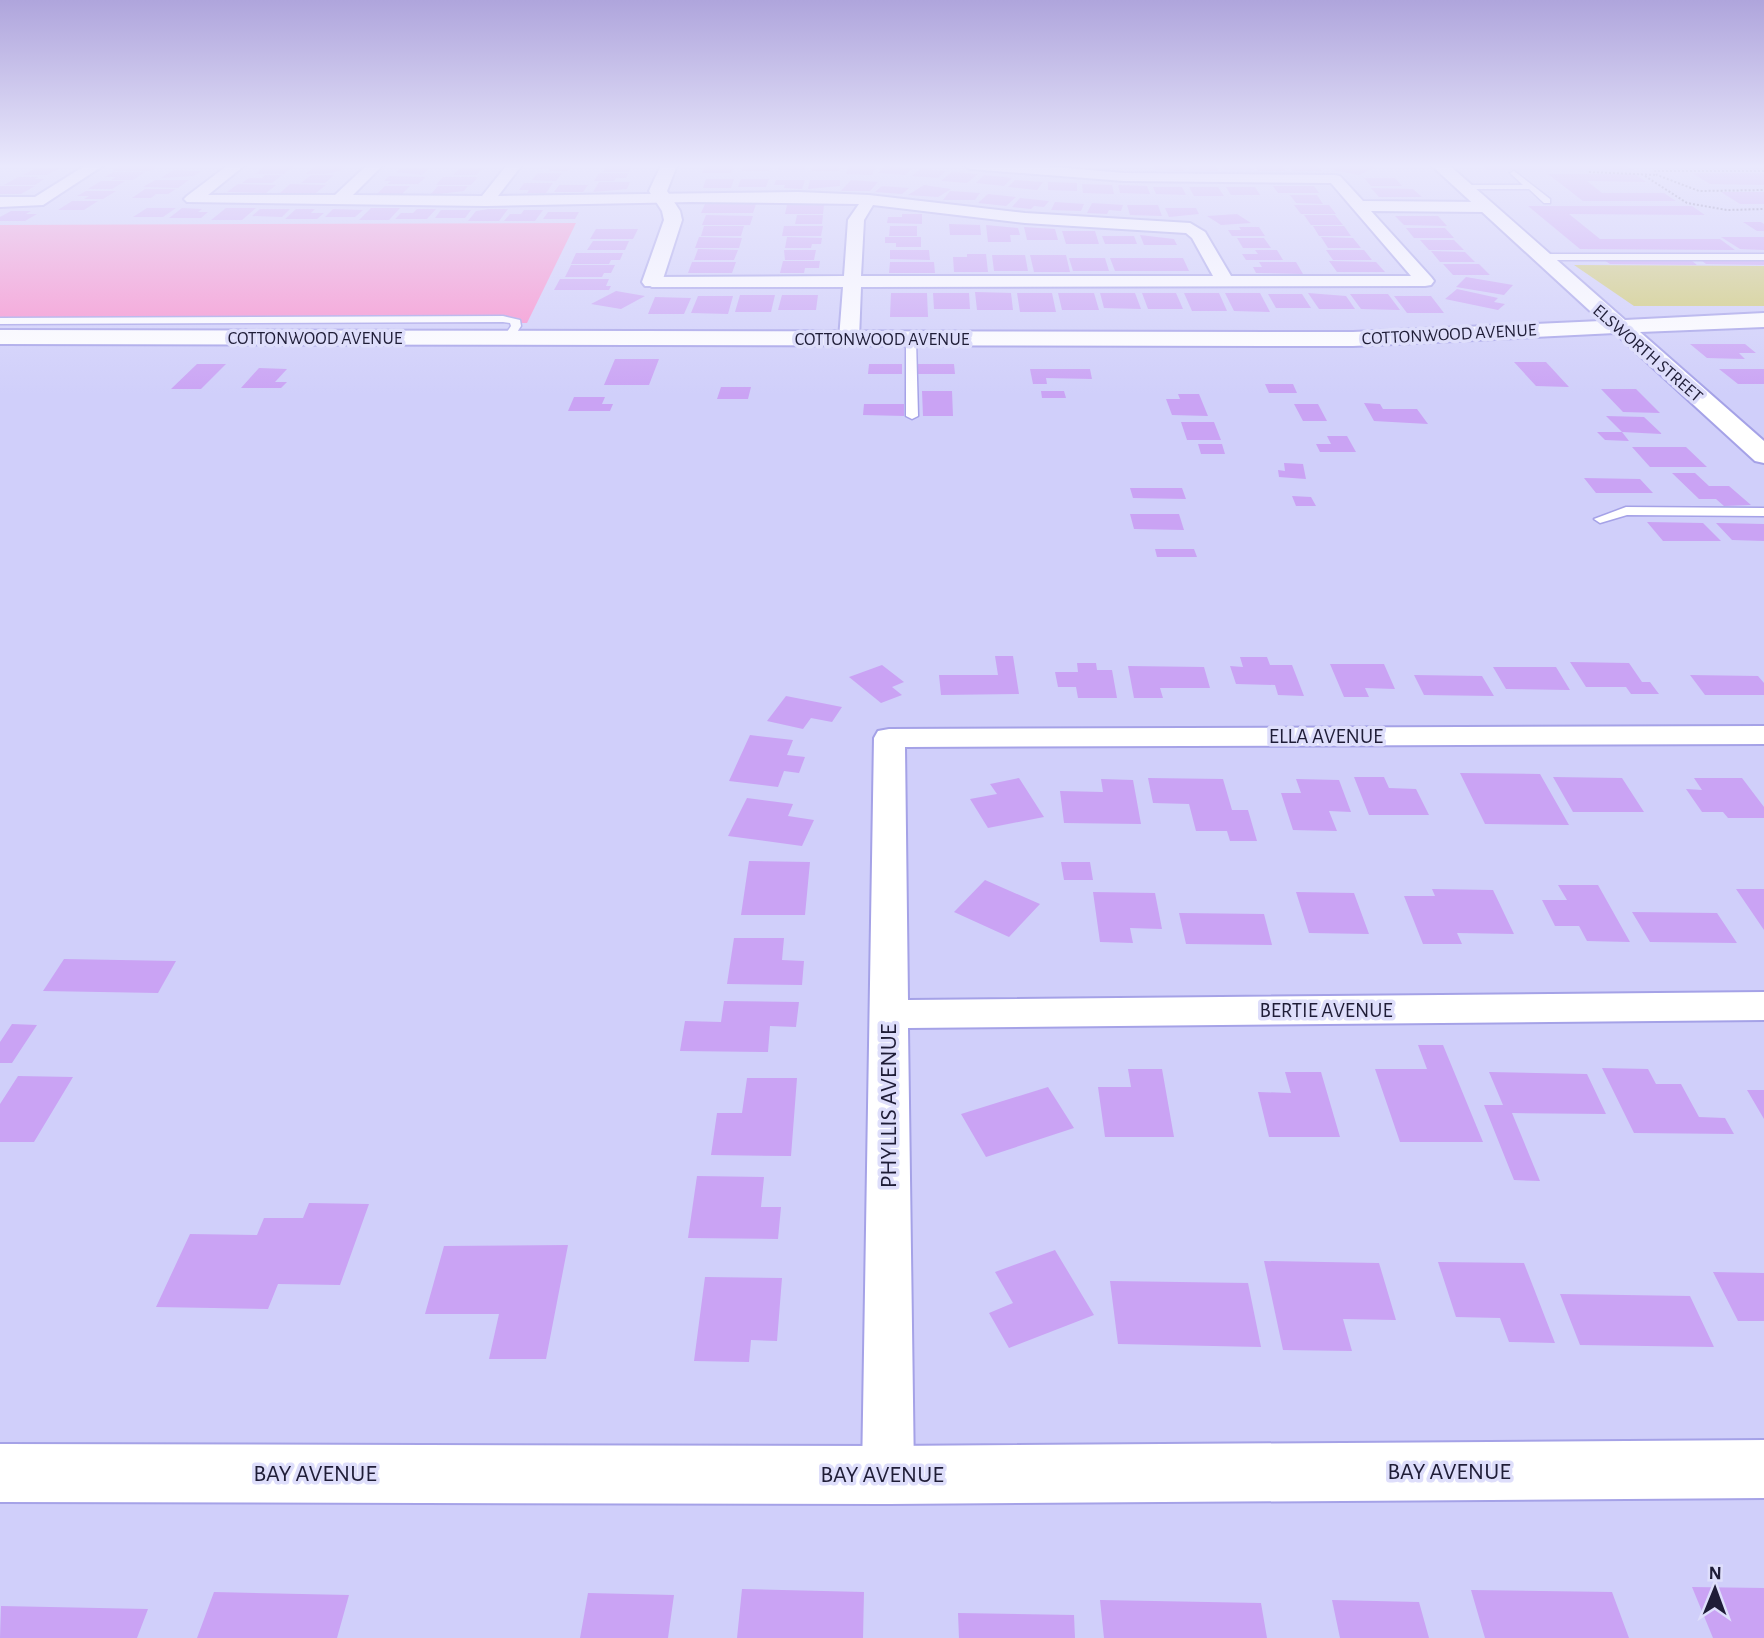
<svg xmlns="http://www.w3.org/2000/svg" width="1764" height="1638" viewBox="0 0 1764 1638" font-family="'Alegreya Sans',sans-serif">
<rect width="100%" height="100%" fill="#d0cffa"/>
<path fill="#d0cb71" d="M1574,265L1764,266V306H1634Z"/>
<path fill="#fa8ecb" d="M576,223L527,323L0,324V225Z"/>
<path fill="#caa3f4" d="M121,165H158L150,171H112Z
M542,165H572L567,171H549L551,169H540Z
M607,165H632L629,172H603Z
M706,165H734L731,173H702Z
M744,165H771L769,171H742Z
M779,165H806L805,170H778Z
M813,165H839V171H812Z
M849,165H876L872,175L846,174Z
M1153,165H1181L1184,171L1155,170Z
M1188,165H1215L1218,171L1190,170Z
M1221,165H1249L1253,170H1224Z
M1254,165H1282L1286,171H1258Z
M1289,165H1317L1322,171H1293Z
M1341,165H1370L1376,167L1359,175L1332,170Z
M1481,165H1626L1633,170H1486Z
M265,166H294L284,174H255Z
M315,166H345L340,171L326,174H306Z
M885,166L912,168L906,175L878,173Z
M36,168H60L47,175H23Z
M401,168H430L422,175L396,172Z
M460,168H483L476,175H453Z
M920,169L946,171L938,178L912,176Z
M173,170L202,171L194,176L161,178Z
M113,172H145L133,180H111L116,177H105Z
M952,172L978,174L967,183L941,181Z
M538,173H562L556,181L532,180Z
M599,173H629L626,178H616L614,181H594Z
M1692,173H1764V185L1710,184Z
M1548,174H1635L1646,182L1587,181L1602,193H1664L1676,201H1583Z
M265,175H282L272,183H242L249,178H262Z
M311,175H334L325,183H301Z
M984,175L1012,178L1004,186L976,183Z
M389,176L426,177L418,184H387L391,181H384Z
M18,177H39L34,179H44L35,185H4Z
M443,177H478L471,185H436Z
M1364,178H1395L1402,186H1371Z
M706,179H734L731,188H703Z
M741,179H769L766,187H738Z
M155,180H189L178,188L143,187Z
M776,180H805L802,189L784,188L785,185H774Z
M810,180H840V186L808,189Z
M851,180L878,182L870,191H841Z
M1015,180L1043,182L1037,190L1008,187Z
M101,181H125L112,189H88Z
M599,182H630L627,189L593,192Z
M1048,182L1077,183V191L1048,190Z
M524,183H553L546,193H527L529,190H519Z
M238,184L276,185L266,193L227,192Z
M290,184L326,185L316,193H280Z
M1082,184L1112,185L1114,194L1083,193Z
M559,185H588L583,192H554Z
M924,185L951,189L938,197L908,195Z
M1118,185L1147,186L1150,194L1120,193Z
M0,186H35L21,194H0Z
M385,186H410L402,194H377Z
M438,186H468L464,191L430,195Z
M882,186L909,188L902,194L875,192Z
M1273,186H1314L1319,193H1278Z
M1153,187H1182L1186,195L1156,194Z
M1189,187H1218L1224,196H1194Z
M1226,187H1255L1260,195H1231Z
M1371,188L1413,189L1422,197H1379Z
M145,189H176L168,194H156L151,198H132Z
M86,191H116L103,199H84L89,196H77Z
M950,191L980,193L975,200H943Z
M1721,192H1764V204H1740Z
M988,194L1016,197L1006,206L978,203Z
M1290,195H1317L1323,204L1296,203Z
M1020,198L1049,201L1044,207L1034,206L1031,209L1012,207Z
M72,201H98L84,210H58Z
M1055,202L1084,204L1081,211L1051,210Z
M1092,203L1123,205L1121,211L1109,210L1107,214L1087,213Z
M705,204H756L753,213H701Z
M787,205H824L823,214H785Z
M1127,205H1158L1162,216L1130,215Z
M1294,205H1329L1336,214H1301Z
M1528,206H1692L1705,215L1569,214L1600,239H1720L1735,250L1580,249Z
M147,208H176L163,217H133Z
M182,208L202,209L198,212H208L201,218H169Z
M226,208H256L242,220H211Z
M371,208H400L389,220H359Z
M1165,208H1196L1199,214L1169,217Z
M260,209H290L282,217L252,216Z
M296,209H315L311,213H324L317,219H285Z
M333,209L363,210L355,217H325Z
M417,209H436L427,219H395L401,213H413Z
M489,209H508L499,221H468L476,211Z
M441,210H471L465,218H435Z
M524,210H543L535,221H504L510,214H521Z
M11,211H31L26,214H37L25,221H0V217Z
M548,212H579L575,219H543Z
M902,214H922V224L887,223L888,217H902Z
M1237,214L1251,223L1221,225L1207,216Z
M706,215L753,216L750,225H702Z
M797,215H823L822,224H795Z
M1304,215H1335L1343,225H1311Z
M1395,216H1438L1447,226L1404,225Z
M1743,222H1761L1764,224V231H1757Z
M949,224L980,225L981,235H950Z
M986,225L1018,228L1020,235H1010L1011,242H988Z
M704,226H744L741,236H701Z
M784,226H823L821,236H782Z
M890,226H917V236H889Z
M1313,226H1344L1351,236H1319Z
M1024,227L1055,229L1058,240H1027Z
M1239,227H1259L1265,236H1232L1228,230H1241Z
M1406,228H1445L1454,238H1414Z
M596,229H638L633,239H590Z
M1062,231H1095L1099,244H1066Z
M1140,235L1174,239L1177,245H1144Z
M1102,236H1134L1137,244H1105Z
M699,237L742,238L739,248H695Z
M787,237L822,238L821,244H812L811,248H785Z
M885,237H921V247H896V243H885Z
M1321,237L1353,238L1361,248H1328Z
M1721,237H1764V250L1740,249Z
M1237,238H1264L1271,248H1243Z
M1420,240H1454L1464,250H1429Z
M593,241H629L625,250H587Z
M698,249L738,250L734,260H694Z
M784,250H816L814,260H785Z
M890,250H929L930,260L890,259Z
M1255,250H1277L1283,260H1246L1242,254H1258Z
M1326,250H1364L1372,260H1333Z
M1431,251L1465,252L1475,262H1440Z
M576,253H623L620,260H611L609,264H571Z
M967,254H986L988,272H954L953,257H967Z
M992,255H1025L1028,271H994Z
M1030,255H1066L1070,272H1034Z
M1069,258H1105L1109,271H1073Z
M1110,258H1183L1189,271H1115Z
M1604,260H1691L1697,265L1610,264Z
M1701,260L1764,261V265L1706,264Z
M783,261H820L819,268H805L804,273H780Z
M1329,261L1376,262L1385,272H1337Z
M692,262H736L732,273H688Z
M890,262H934L935,273H889Z
M1259,262H1296L1303,274L1256,273L1253,267H1262Z
M1443,264H1479L1490,275H1453Z
M571,265H615L611,273H604L602,277H565Z
M1466,277L1513,285L1504,295L1456,287Z
M560,279H609L606,286H611L609,290H554Z
M1457,289L1498,298L1494,302L1505,304L1498,310L1445,299Z
M616,291L645,296L621,309L591,304Z
M975,292L1011,293L1013,310H977Z
M891,293H927L928,317H890Z
M933,293H969L970,309H934Z
M1017,293H1052L1056,312H1020Z
M1058,293H1094L1099,310H1062Z
M1100,293H1135L1141,309L1104,308Z
M1142,293H1176L1183,309H1148Z
M1184,293H1219L1227,311H1192Z
M1225,293H1260L1270,312L1234,311Z
M1308,293L1346,296L1355,309H1319Z
M1268,294H1302L1311,308H1276Z
M1350,294H1388L1400,310L1361,309Z
M740,295H775L771,312H735Z
M782,295H818L816,310H778Z
M698,296H733L728,314L691,313Z
M1394,296H1431L1444,313H1407Z
M655,297L691,298L684,314H648Z
M1690,344H1745L1756,353H1739L1745,359L1707,358Z
M615,359H659L649,385H604Z
M1514,362H1546L1569,387L1536,386Z
M197,364H226L201,389H171Z
M869,364H902V374H868Z
M916,364H954L955,374H916Z
M259,368L287,369L275,382H287L281,388H241Z
M1030,369H1090L1092,379L1046,378L1047,384H1033Z
M1719,369H1764V384H1738Z
M1265,384H1293L1297,393H1269Z
M721,387H751L748,399H717Z
M1601,389H1636L1660,413L1623,412Z
M922,391H952L953,416H923Z
M1041,391H1064L1066,398H1042Z
M1178,394H1199L1208,416L1172,415L1166,399H1180Z
M574,397H605L602,404H613L610,411H568Z
M1364,403L1380,404L1383,409H1417L1428,424L1374,421Z
M864,404H904V416L863,415Z
M1294,404H1318L1327,421H1303Z
M1606,416L1644,417L1662,434L1622,432L1629,441L1605,440L1597,432H1622Z
M1181,422H1214L1221,440H1187Z
M1327,436H1347L1356,452H1320L1316,444H1331Z
M1198,444H1222L1225,454H1201Z
M1632,447H1686L1707,467H1650Z
M1284,463L1303,464L1306,479L1279,477L1278,470L1285,471Z
M1672,473H1695L1709,486H1729L1751,505L1724,506L1716,499H1699Z
M1584,478L1640,479L1653,493H1596Z
M1130,488H1182L1186,499L1133,498Z
M1292,496L1311,497L1316,506H1296Z
M1130,514H1179L1184,530L1134,529Z
M1647,522L1703,523L1721,541H1663Z
M1716,523L1764,524V541L1732,540Z
M1155,549H1194L1197,557H1157Z
M995,656H1013L1019,694L941,695L939,675H998Z
M1240,657H1267L1270,665H1292L1304,696L1278,695L1275,685L1236,684L1230,666L1243,667Z
M1570,662L1629,663L1642,682H1650L1659,694H1631L1626,687H1586Z
M1077,663H1096L1097,670H1112L1117,698H1078L1076,687H1058L1055,672H1078Z
M1330,664H1384L1395,689L1365,688L1369,697H1344Z
M882,665L904,682L892,687L902,695L881,703L849,677Z
M1128,666L1204,667L1210,688H1160L1163,698H1134Z
M1493,667H1556L1570,690L1506,689Z
M1414,675L1482,676L1494,696L1424,695Z
M1690,675L1758,676L1764,683V695H1705Z
M786,696L842,707L832,722L811,718L803,729L767,721Z
M750,735L793,740L787,755L805,757L799,773L784,771L778,787L729,781Z
M1460,773L1540,774L1569,825L1485,824Z
M1354,777H1384L1389,788L1416,789L1429,815H1369Z
M1553,777L1622,778L1644,812H1573Z
M1019,778L1044,817L988,828L970,799L997,794L990,784Z
M1148,778L1223,779L1232,810H1248L1257,841H1230L1227,831H1196L1189,804L1153,803Z
M1694,778H1742L1764,807V818H1728L1723,812H1702L1686,789L1702,790Z
M1101,779L1133,780L1141,824L1064,823L1060,791L1103,792Z
M1296,779L1339,780L1351,812L1329,811L1337,831L1293,830L1281,793H1301Z
M747,798L793,804L788,816L814,820L802,846L728,836Z
M749,861L810,862L805,915H741Z
M1061,862H1090L1093,880H1064Z
M985,880L1040,904L1009,937L954,912Z
M1558,885H1598L1630,942L1587,941L1579,926H1555L1542,900H1567Z
M1432,889L1493,890L1514,934L1457,933L1462,944H1423L1404,896H1435Z
M1736,889H1764V930Z
M1093,892L1155,893L1162,929L1130,928L1133,943L1100,942Z
M1296,892L1354,893L1369,934L1309,933Z
M1632,912L1717,913L1737,943L1650,942Z
M1179,913L1264,914L1272,945L1186,944Z
M734,938H784L782,960L804,961L802,985L727,984Z
M64,959L176,961L158,993L43,991Z
M724,1001L799,1002L796,1027L770,1026L768,1052L680,1051L685,1021L721,1022Z
M12,1024L37,1025L12,1063H0V1042Z
M1418,1045H1443L1483,1142H1400L1375,1069H1427Z
M1602,1068L1648,1069L1656,1084H1681L1699,1117L1725,1118L1734,1134L1634,1133Z
M1128,1069H1162L1174,1137H1105L1098,1087H1131Z
M1285,1072H1321L1340,1137H1269L1258,1092L1291,1093Z
M1489,1072L1587,1074L1606,1114L1512,1113L1540,1181L1514,1180L1484,1105H1503Z
M18,1076L73,1077L34,1142H0V1104Z
M747,1078H797L791,1156L711,1155L717,1113H742Z
M1048,1087L1074,1128L986,1157L961,1114Z
M1747,1090H1764V1119Z
M697,1176L764,1177L761,1207H781L778,1239L688,1238Z
M309,1203L369,1204L340,1285L278,1284L268,1309L156,1307L190,1234L257,1235L264,1218H303Z
M568,1245L546,1359H489L499,1314H425L444,1246Z
M1055,1250L1094,1315L1009,1348L989,1313L1013,1303L995,1272Z
M1264,1261L1379,1263L1396,1320L1343,1319L1352,1351L1283,1350Z
M1438,1262L1524,1263L1555,1343L1509,1342L1500,1318L1456,1317Z
M1713,1272L1764,1273V1321H1738Z
M705,1277L782,1278L777,1341L751,1340L749,1362L694,1361Z
M1110,1281L1248,1283L1261,1347L1118,1344Z
M1560,1294L1690,1296L1714,1347L1580,1345Z
M1692,1587L1764,1588V1638H1713Z
M742,1589L864,1592L863,1638H737Z
M1471,1590L1612,1592L1629,1638H1485Z
M214,1592L349,1595L337,1638H197Z
M588,1593L674,1595L668,1638H580Z
M1100,1600L1261,1603L1267,1638H1104Z
M1332,1600L1419,1602L1429,1638H1340Z
M1,1606L148,1609L137,1638H0Z
M958,1613L1074,1615L1075,1638H959Z"/>
<g fill="none" stroke-linecap="round" stroke-linejoin="round">
<g stroke="#a5a2e7" stroke-width="3">
<path id="service" d="M1514,171L1550,199V203H1544L1529,189H1463L1459,187L1463,185H1523L1510,173Z
M1764,254V260H1540L1536,257L1540,254Z
M503,316L520,320L521,326L512,340L503,338L511,326L510,323L503,322L0,324V318Z
M911,336L916,339L918,416L912,419L906,416V339Z
M1626,507L1764,508V516L1627,515L1600,523L1594,519Z"/>
</g>
<g stroke="#a5a2e7" stroke-width="4">
<path id="minor" d="M86,165H104L43,205L0,207V197H35Z
M228,165H245L208,195H335L367,165H383L353,195L482,196L507,165H522L498,196L798,192L869,195L1025,213L1190,223L1205,232L1231,276H1411L1331,183L1124,181L970,169L963,165H1031L1124,173L1335,175L1340,176L1363,201L1485,202L1493,207L1485,212L1371,211L1431,277L1434,281L1431,285L1425,286L861,287L859,339L849,345L839,339L843,287H652L643,282L652,277L844,276L848,220L859,204L691,202L486,206L187,202L184,199L187,196ZM873,205L1025,223L1186,233L1192,238L1213,276H861L864,220Z
M1764,726V744L905,747L908,1000L1764,992V1020L908,1028L914,1475L906,1493L888,1500L870,1493L862,1475L874,738L878,731L889,729Z"/>
</g>
<g stroke="#a5a2e7" stroke-width="4">
<path id="tertiary" d="M661,165H677L667,191L680,211L682,220L662,282L659,286H645L642,282L664,220L662,211L649,191Z
M1431,165H1449L1625,320L1764,313V327L1640,332L1764,441V463L1755,461L1615,333L1353,346L0,344V330L1353,332L1601,321Z
M1764,1440V1498L888,1504L0,1502V1444L888,1446Z"/>
</g>
<path stroke="#757395" stroke-width="2" stroke-dasharray="2 2" stroke-linecap="butt" d="M1764,171H1655L1657,175L1699,191L1764,190
M1589,172L1657,175
M1645,176L1687,203L1727,210L1764,209"/>
<use href="#service" fill="#fff" fill-rule="evenodd"/>
<use href="#minor" fill="#fff" fill-rule="evenodd"/>
<use href="#tertiary" fill="#fff" fill-rule="evenodd"/>
</g>
<linearGradient id="sky" x2="0" y2="1"><stop stop-color="#afa5dc"/><stop offset="0.42" stop-color="#eae9fd"/><stop offset="1" stop-color="#eae9fd" stop-opacity="0"/></linearGradient>
<rect width="1764" height="395" fill="url(#sky)"/>
<g text-anchor="middle" stroke-width="7" stroke-linejoin="round" paint-order="stroke">
<g font-size="18" fill="#1f1d37" stroke="#dedefb">
<text transform="translate(1449 334) rotate(-3)" y="6">COTTONWOOD AVENUE</text>
<text x="315" y="344">COTTONWOOD AVENUE</text>
<text x="882" y="345">COTTONWOOD AVENUE</text>
<text transform="translate(1648 353) rotate(41)" y="6">ELSWORTH STREET</text>
</g>
<g font-size="21" fill="#1f1d37" stroke="#dedefb">
<text x="1326" y="743">ELLA AVENUE</text>
<text x="1326" y="1017">BERTIE AVENUE</text>
</g>
<g font-size="24" fill="#1f1d37" stroke="#dedefb">
<text transform="translate(888 1106) rotate(-90)" y="8">PHYLLIS AVENUE</text>
<text x="1449" y="1479">BAY AVENUE</text>
<text x="315" y="1481">BAY AVENUE</text>
<text x="882" y="1482">BAY AVENUE</text>
</g>
</g>
<g transform="translate(1715 1589) rotate(1)" stroke="#dedefb" stroke-width="5" paint-order="stroke">
<path d="M0-5L12 26L0 18L-12 26Z" fill="#1f1d37"/>
<text y="-10" font-size="19" font-weight="bold" text-anchor="middle" fill="#1f1d37">N</text>
</g>
</svg>
